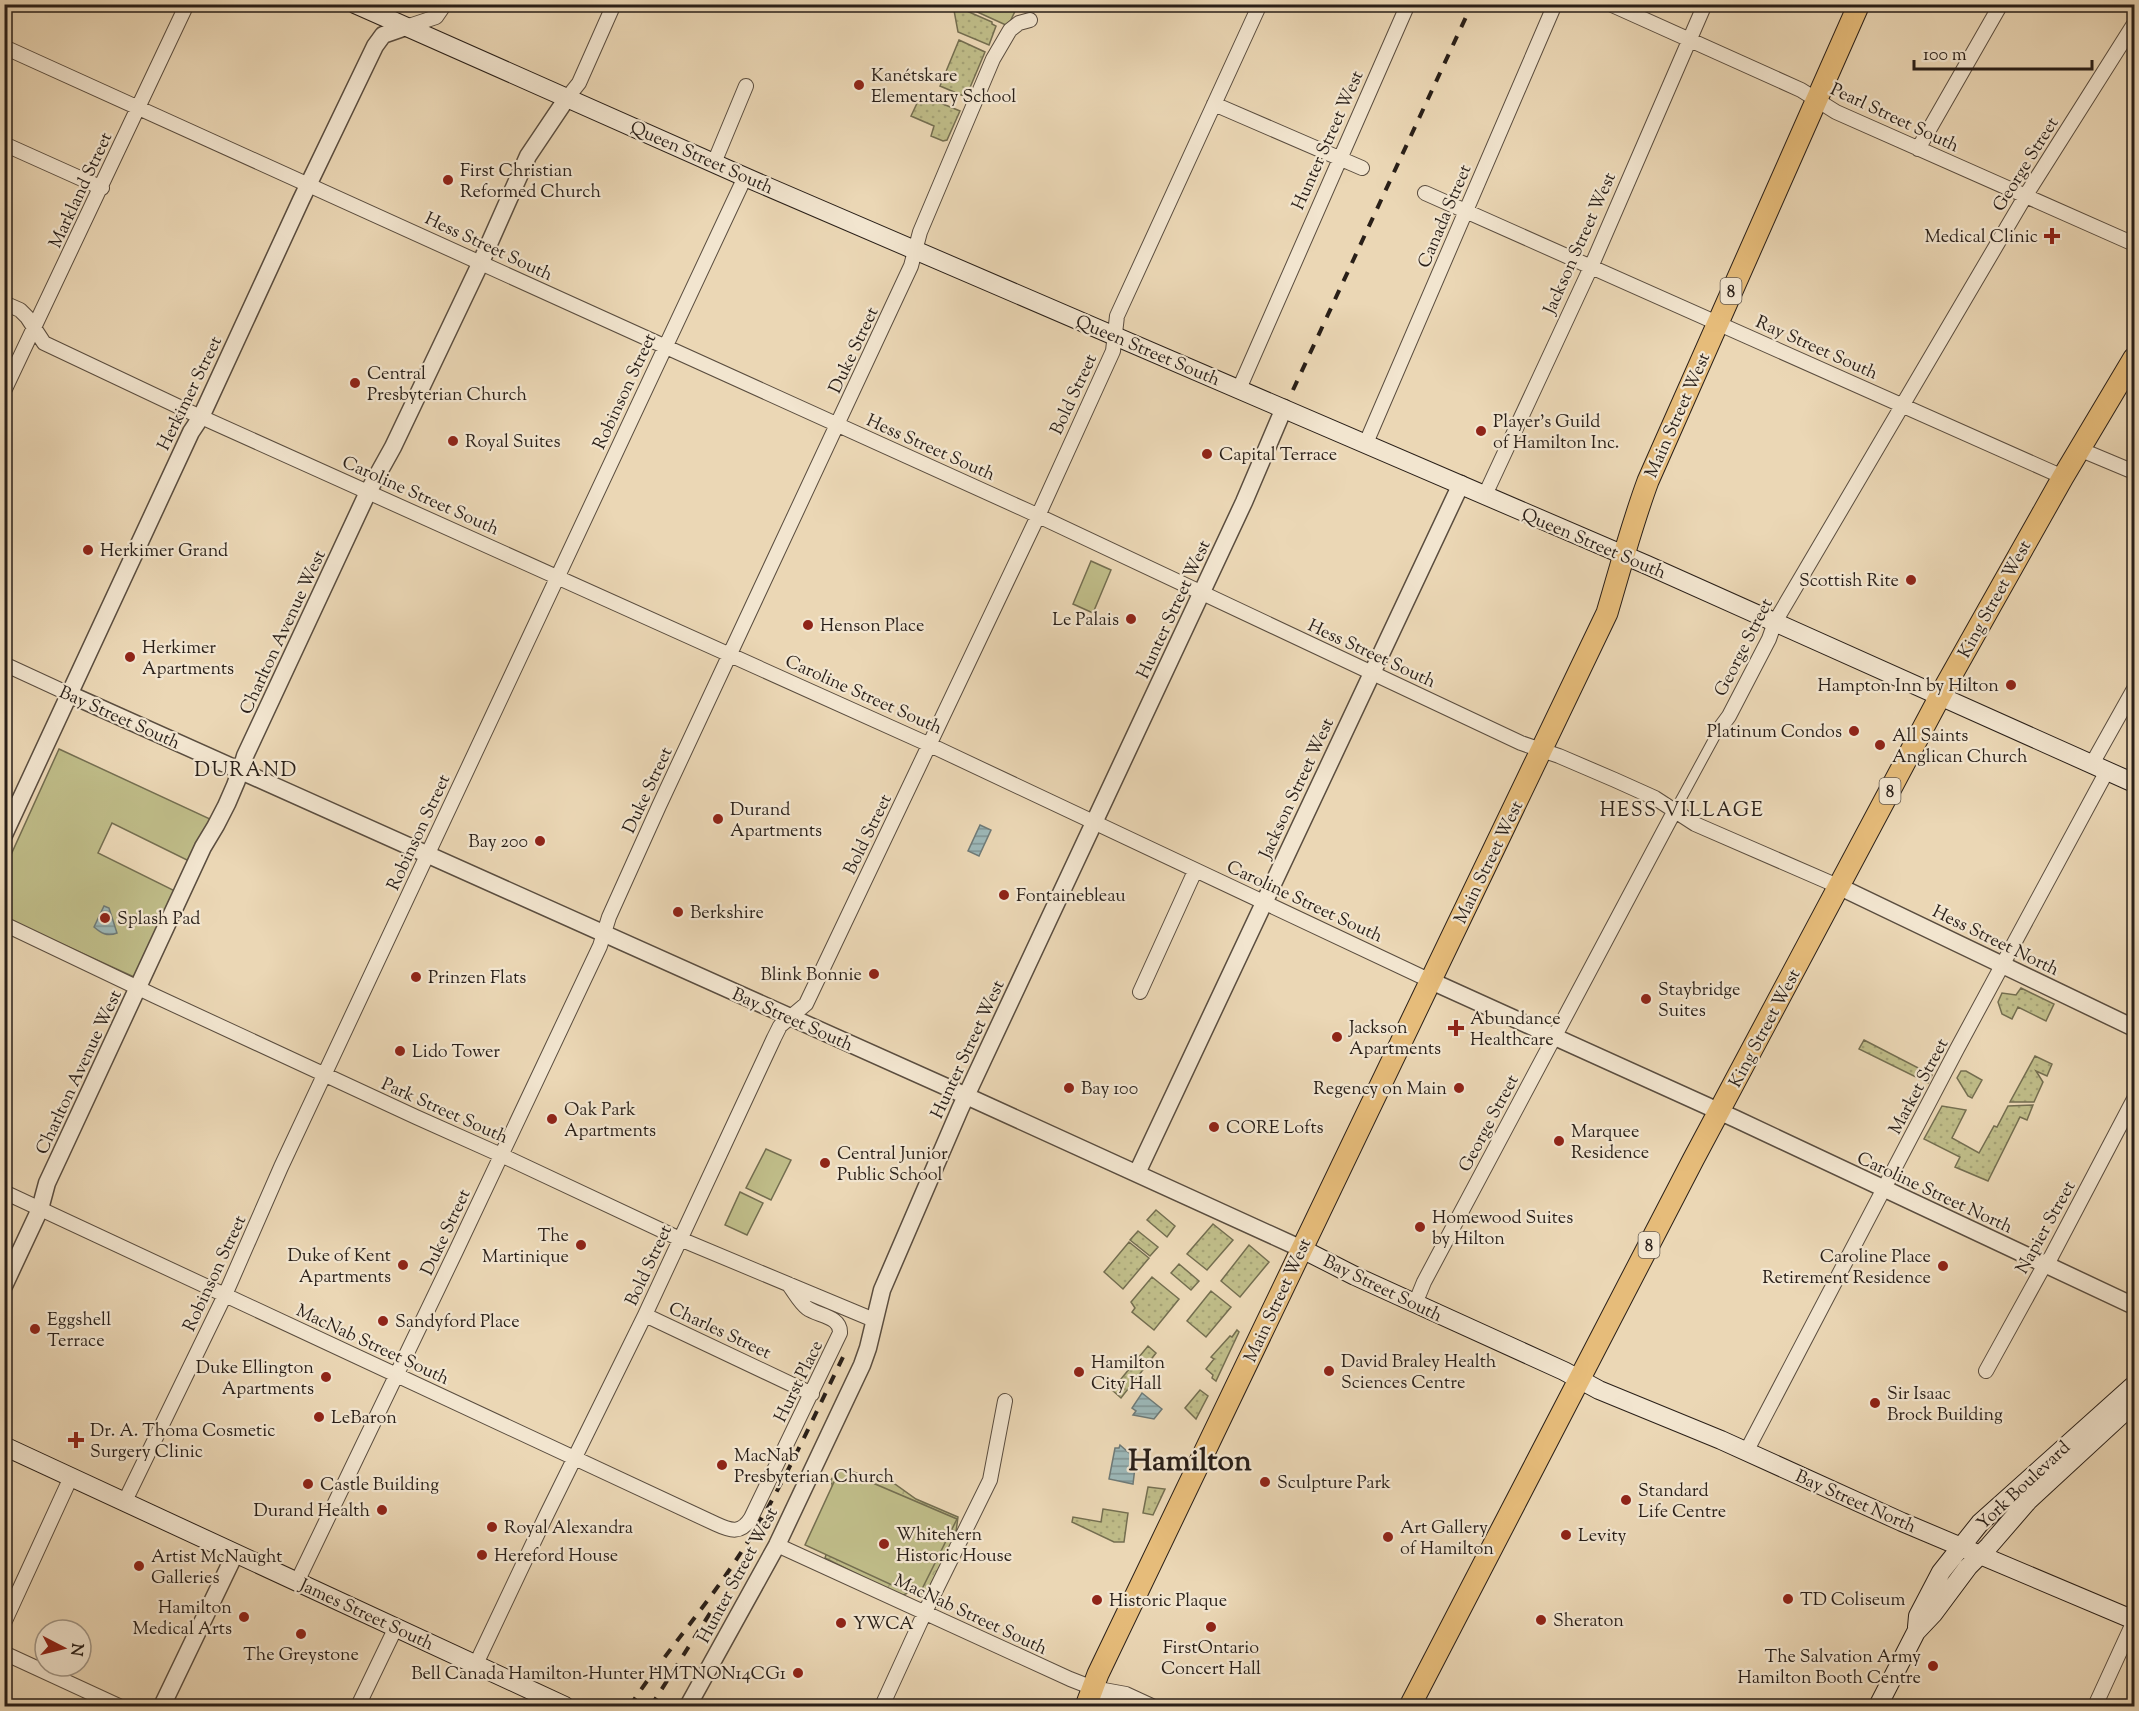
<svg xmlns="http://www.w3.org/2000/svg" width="2139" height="1711" viewBox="0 0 2139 1711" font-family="'Sorts Mill Goudy',serif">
<defs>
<pattern id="grass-dots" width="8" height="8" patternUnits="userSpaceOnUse" patternTransform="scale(1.5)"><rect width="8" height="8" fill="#bfbc88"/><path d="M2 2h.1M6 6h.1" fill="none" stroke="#a4a175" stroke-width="1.8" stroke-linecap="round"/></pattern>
<pattern id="forest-crowns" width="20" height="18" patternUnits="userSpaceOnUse" patternTransform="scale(1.5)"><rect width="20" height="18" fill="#bfbc88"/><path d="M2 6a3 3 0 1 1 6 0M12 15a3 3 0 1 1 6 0" fill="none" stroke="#a4a175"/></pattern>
<pattern id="water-rules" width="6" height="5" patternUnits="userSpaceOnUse" patternTransform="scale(1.5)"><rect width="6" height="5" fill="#9cb7b7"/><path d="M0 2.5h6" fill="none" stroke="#7f9494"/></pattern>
</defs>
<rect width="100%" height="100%" fill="#ebd7b5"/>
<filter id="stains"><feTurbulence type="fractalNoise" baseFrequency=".00333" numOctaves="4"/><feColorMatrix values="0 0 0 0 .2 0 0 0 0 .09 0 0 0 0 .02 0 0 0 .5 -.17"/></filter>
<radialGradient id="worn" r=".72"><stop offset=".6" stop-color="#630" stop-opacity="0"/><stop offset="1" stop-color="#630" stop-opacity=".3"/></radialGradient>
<path fill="url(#grass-dots)" stroke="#746e50" stroke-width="1.5" d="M953,5L992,22V24L996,26L989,45L958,32Z
M959,40L985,52L966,97L940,86Z
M920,97H926L960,111L947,140L943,141L931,136L934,126L911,116Z
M2021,988L2054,1004L2046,1021L2018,1007L2012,1019L2002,1014L1998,1002L2002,993L2016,995Z
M1864,1040L1932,1075L1928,1083L1859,1049Z
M2035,1056L2052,1064L2047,1076L2036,1071L2043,1082L2034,1102H2010Z
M1961,1071H1966L1982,1080L1972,1098L1968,1096L1957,1078Z
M2033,1105L2027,1120L2020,1117L1988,1181L1955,1167L1960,1157L1924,1139L1942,1106L1966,1110L1952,1138L1979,1153L1994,1126L1997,1127L2008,1106Z
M1156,1210L1175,1226L1167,1237L1147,1220Z
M1213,1224L1233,1240L1207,1270L1187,1254Z
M1138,1231L1158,1247L1150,1256L1130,1240Z
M1129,1242L1149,1258L1123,1289L1104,1272Z
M1249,1245L1269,1262L1240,1297L1221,1281Z
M1179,1264L1199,1281L1191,1290L1171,1273Z
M1152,1277L1179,1299L1154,1330L1132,1312L1135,1308L1131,1302Z
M1211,1291L1231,1307L1206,1337L1187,1321Z
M1237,1330L1239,1332L1216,1381L1212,1378L1213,1375L1206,1369L1214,1359L1211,1357L1230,1336L1232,1337Z
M1148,1346L1156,1353L1121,1398L1112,1390Z
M1200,1390L1208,1396L1196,1419L1185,1408Z
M1148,1487L1165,1489L1153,1515L1143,1513Z
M1103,1509L1128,1513L1124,1542H1114L1072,1522L1073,1517L1101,1522Z"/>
<path fill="url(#forest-crowns)" stroke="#746e50" stroke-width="1.5" d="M837,1471L853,1472L892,1482L916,1499L958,1517L955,1539L925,1595L910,1592L901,1596L825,1558C832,1538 837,1501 831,1480Z"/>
<path fill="#bfbc88" stroke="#746e50" stroke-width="1.5" d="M962,5H1018L1008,26Z
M1091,561L1111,570L1093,613L1073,604Z
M59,749L210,819L189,861L112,823L98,853L175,891L134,977L5,918V868Z
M766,1149L791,1160L771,1200L746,1188Z
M740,1192L763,1203L747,1235L725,1225Z
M840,1469L957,1519L918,1597L805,1545Z"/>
<path fill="url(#water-rules)" stroke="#6e7a77" stroke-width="1.5" d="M980,825L991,830L979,856L968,851Z
M104,906L109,908L117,933C107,937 101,933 94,927Z
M1142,1393L1162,1409L1154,1419L1133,1415L1136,1411L1132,1408Z
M1120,1445L1136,1459L1133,1484L1109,1479L1115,1448H1119Z"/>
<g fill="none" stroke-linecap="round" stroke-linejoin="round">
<g stroke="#5a4d3f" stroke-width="11">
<path id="pedestrian" d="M1674,812L1718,731"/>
</g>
<g stroke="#5a4d3f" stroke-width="16">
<path id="minor" d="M1610,4L1801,90L1836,112L2134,244
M406,27L436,17L445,4
M4,47L1028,511L1521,743L1559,756L1615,780L1655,798L1695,824L1840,887
M567,98L579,83L614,4
M1214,104L1362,168
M4,144L102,188
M1918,149L2001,4
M714,163L746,86
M1425,193L2063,477
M4,303L20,310L27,317L44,343L190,412L930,745L1431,981
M1239,389L1408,4
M4,391L187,4
M1366,443L1555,4
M2079,449L2134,472
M1485,495L1591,267L1705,4
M4,664L69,694
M1718,731L1729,716L1769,639L1775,622L2026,195L2134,24
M2092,764L2134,689
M4,924L155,996L416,1117L501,1155L680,1239L874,1320
M1140,992L1195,871
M4,1192L716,1524C731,1531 741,1534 751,1518L840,1333C841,1316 818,1316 807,1308C799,1302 794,1291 788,1284
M1415,1304L1424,1282L1674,812
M645,1315L812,1394
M1986,1371L2045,1264L2051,1257L2134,1099
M1746,1452L1957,1049L2107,771
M125,1501L225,1295L281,1167L745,177
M777,1545L1070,1679L1093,1688L1126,1694L1152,1706
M297,1582L456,1251L600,946L609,917L659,806L911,266L920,232L993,59L1010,30L1019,23L1030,20
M4,1623L71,1477
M4,1653L119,1706
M476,1664L546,1516L645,1315L774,1038L780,1026L806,1004L1038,516L1113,351L1117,316L1260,4
M1089,1697L1114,1706
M358,1706L396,1627
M882,1706L925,1612L990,1480L1005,1401
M2095,1706L2134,1621"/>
</g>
<g stroke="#5a4d3f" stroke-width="19">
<path id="tertiary" d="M69,694L951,1089L1302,1249
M4,835L191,432L201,417L301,200L375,46L383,35L406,27
M1840,887L2134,1028
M1431,981L1736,1119L2134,1306
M1137,1173L1461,484
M4,1286L40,1209L47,1183L61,1153L203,847C221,819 236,788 245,756L368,492L393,447L481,262L528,156L567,98
M162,1706L235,1554
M688,1706L777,1545L862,1365L868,1348L882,1290L960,1109L1244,502L1284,408"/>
</g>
<g stroke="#291f18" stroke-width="20">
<path id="secondary" d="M355,4L745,177L1647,565L2134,783
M1302,1249L1355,1276L1564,1371L1599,1390L1721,1440L1902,1522L2134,1620
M4,1446L565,1706
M1917,1627L1918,1616L1941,1572L1980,1523L2134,1385
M1878,1706L1916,1632L1933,1614L1968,1567L1989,1546L2028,1501L2134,1403"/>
</g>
<g stroke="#291f18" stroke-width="23">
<path id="primary" d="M1086,1706L1098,1674L1607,613C1620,569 1632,524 1648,481L1859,4
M1410,1706L1693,1160L1946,685L2063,477L2134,358"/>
</g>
<use href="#pedestrian" stroke="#f2e5cf" stroke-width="9"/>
<use href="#minor" stroke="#f2e5cf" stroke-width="14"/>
<use href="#tertiary" stroke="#f2e5cf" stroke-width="16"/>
<use href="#secondary" stroke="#f2e5cf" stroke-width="18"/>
<use href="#primary" stroke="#e6bc7a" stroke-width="21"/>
<path stroke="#291f18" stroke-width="4" stroke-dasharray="10 10" stroke-linecap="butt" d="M1293,390L1472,4
M630,1706C664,1654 706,1607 740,1554C781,1491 811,1422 844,1355
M651,1706L714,1607"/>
</g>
<g fill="#8f2418" stroke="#f2e5cf" stroke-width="2">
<circle cx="859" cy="85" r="6"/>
<circle cx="448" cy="180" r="6"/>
<path d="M2049 227h6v6h6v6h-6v6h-6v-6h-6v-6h6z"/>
<circle cx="355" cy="383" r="6"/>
<circle cx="1481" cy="431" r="6"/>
<circle cx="453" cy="441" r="6"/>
<circle cx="1207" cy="454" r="6"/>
<circle cx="88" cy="550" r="6"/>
<circle cx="1911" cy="580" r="6"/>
<circle cx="1131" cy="619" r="6"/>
<circle cx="808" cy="625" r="6"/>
<circle cx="130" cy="657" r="6"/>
<circle cx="2011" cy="685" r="6"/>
<circle cx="1854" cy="731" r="6"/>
<circle cx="1880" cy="745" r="6"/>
<circle cx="718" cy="819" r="6"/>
<circle cx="540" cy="841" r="6"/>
<circle cx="1004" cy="895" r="6"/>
<circle cx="678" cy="912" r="6"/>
<circle cx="105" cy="918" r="6"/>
<circle cx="874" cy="974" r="6"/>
<circle cx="416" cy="977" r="6"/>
<circle cx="1646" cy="999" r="6"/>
<path d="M1453 1019h6v6h6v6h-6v6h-6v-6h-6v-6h6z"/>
<circle cx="1337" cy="1037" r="6"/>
<circle cx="400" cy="1051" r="6"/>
<circle cx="1069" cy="1088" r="6"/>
<circle cx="1459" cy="1088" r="6"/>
<circle cx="552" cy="1119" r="6"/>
<circle cx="1214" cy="1127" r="6"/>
<circle cx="1559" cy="1141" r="6"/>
<circle cx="825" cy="1163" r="6"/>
<circle cx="1420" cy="1227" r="6"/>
<circle cx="581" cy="1245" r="6"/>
<circle cx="403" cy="1265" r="6"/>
<circle cx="1943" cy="1266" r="6"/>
<circle cx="383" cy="1321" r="6"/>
<circle cx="35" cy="1329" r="6"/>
<circle cx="1329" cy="1371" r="6"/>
<circle cx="1079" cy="1372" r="6"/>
<circle cx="326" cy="1377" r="6"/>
<circle cx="1875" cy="1403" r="6"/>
<circle cx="319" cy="1417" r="6"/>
<path d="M73 1431h6v6h6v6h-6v6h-6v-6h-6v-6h6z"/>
<circle cx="722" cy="1465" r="6"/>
<circle cx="1265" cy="1482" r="6"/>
<circle cx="308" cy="1484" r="6"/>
<circle cx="1626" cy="1500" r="6"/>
<circle cx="382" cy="1510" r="6"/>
<circle cx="492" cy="1527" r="6"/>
<circle cx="1566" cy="1535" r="6"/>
<circle cx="1388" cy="1537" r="6"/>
<circle cx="884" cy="1544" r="6"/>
<circle cx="482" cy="1555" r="6"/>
<circle cx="139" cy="1566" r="6"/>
<circle cx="1788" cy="1599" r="6"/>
<circle cx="1097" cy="1600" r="6"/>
<circle cx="244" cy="1617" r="6"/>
<circle cx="1541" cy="1620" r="6"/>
<circle cx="841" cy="1623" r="6"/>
<circle cx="1211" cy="1627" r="6"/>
<circle cx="301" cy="1634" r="6"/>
<circle cx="1933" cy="1666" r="6"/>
<circle cx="798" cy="1673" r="6"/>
</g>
<g text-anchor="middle" stroke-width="4.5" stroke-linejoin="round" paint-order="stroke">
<g fill="#f2e5cf" stroke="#655a4f" stroke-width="1.5">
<rect x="1720.5" y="278" width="21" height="26" rx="4.5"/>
<rect x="1879.5" y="778" width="21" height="26" rx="4.5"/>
<rect x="1638.5" y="1232" width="21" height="26" rx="4.5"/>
</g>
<g font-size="16" font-weight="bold" fill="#291f18">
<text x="1731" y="297">8</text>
<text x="1890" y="797">8</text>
<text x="1649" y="1251">8</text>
</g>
<g font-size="18" fill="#291f18" stroke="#f2e5cf" text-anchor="start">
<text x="871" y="81">Kanétskare<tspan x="871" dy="21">Elementary School</tspan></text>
<text x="460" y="176">First Christian<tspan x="460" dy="21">Reformed Church</tspan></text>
<text x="2038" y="242" text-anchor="end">Medical Clinic</text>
<text x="367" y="379">Central<tspan x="367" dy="21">Presbyterian Church</tspan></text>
<text x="1493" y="427">Player's Guild<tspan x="1493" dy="21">of Hamilton Inc.</tspan></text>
<text x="465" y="447">Royal Suites</text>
<text x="1219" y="460">Capital Terrace</text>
<text x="100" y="556">Herkimer Grand</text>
<text x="1899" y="586" text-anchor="end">Scottish Rite</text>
<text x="1119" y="625" text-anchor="end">Le Palais</text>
<text x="820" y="631">Henson Place</text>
<text x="142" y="653">Herkimer<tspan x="142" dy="21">Apartments</tspan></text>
<text x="1999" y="691" text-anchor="end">Hampton Inn by Hilton</text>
<text x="1842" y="737" text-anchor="end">Platinum Condos</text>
<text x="1892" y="741">All Saints<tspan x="1892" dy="21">Anglican Church</tspan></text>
<text x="730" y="815">Durand<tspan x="730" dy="21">Apartments</tspan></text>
<text x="528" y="847" text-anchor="end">Bay 200</text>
<text x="1016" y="901">Fontainebleau</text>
<text x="690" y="918">Berkshire</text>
<text x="117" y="924">Splash Pad</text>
<text x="862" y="980" text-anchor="end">Blink Bonnie</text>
<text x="428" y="983">Prinzen Flats</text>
<text x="1658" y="995">Staybridge<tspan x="1658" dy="21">Suites</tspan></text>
<text x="1470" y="1024">Abundance<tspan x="1470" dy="21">Healthcare</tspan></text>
<text x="1349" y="1033">Jackson<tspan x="1349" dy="21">Apartments</tspan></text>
<text x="412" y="1057">Lido Tower</text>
<text x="1081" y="1094">Bay 100</text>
<text x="1447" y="1094" text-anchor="end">Regency on Main</text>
<text x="564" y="1115">Oak Park<tspan x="564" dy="21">Apartments</tspan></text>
<text x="1226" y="1133">CORE Lofts</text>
<text x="1571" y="1137">Marquee<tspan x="1571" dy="21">Residence</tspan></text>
<text x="837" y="1159">Central Junior<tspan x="837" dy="21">Public School</tspan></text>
<text x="1432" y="1223">Homewood Suites<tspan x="1432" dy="21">by Hilton</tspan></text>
<text x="569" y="1241" text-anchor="end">The<tspan x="569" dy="21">Martinique</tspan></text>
<text x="391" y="1261" text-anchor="end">Duke of Kent<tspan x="391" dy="21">Apartments</tspan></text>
<text x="1931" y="1262" text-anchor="end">Caroline Place<tspan x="1931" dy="21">Retirement Residence</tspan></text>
<text x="47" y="1325">Eggshell<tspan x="47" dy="21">Terrace</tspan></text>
<text x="395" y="1327">Sandyford Place</text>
<text x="1341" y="1367">David Braley Health<tspan x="1341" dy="21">Sciences Centre</tspan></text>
<text x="1091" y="1368">Hamilton<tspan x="1091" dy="21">City Hall</tspan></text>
<text x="314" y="1373" text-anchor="end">Duke Ellington<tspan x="314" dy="21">Apartments</tspan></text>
<text x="1887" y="1399">Sir Isaac<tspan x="1887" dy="21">Brock Building</tspan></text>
<text x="331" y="1423">LeBaron</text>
<text x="90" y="1436">Dr. A. Thoma Cosmetic<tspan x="90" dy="21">Surgery Clinic</tspan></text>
<text x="734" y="1461">MacNab<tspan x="734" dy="21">Presbyterian Church</tspan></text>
<text x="1277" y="1488">Sculpture Park</text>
<text x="320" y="1490">Castle Building</text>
<text x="1638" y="1496">Standard<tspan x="1638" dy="21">Life Centre</tspan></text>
<text x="370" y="1516" text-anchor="end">Durand Health</text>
<text x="504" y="1533">Royal Alexandra</text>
<text x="1400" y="1533">Art Gallery<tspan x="1400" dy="21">of Hamilton</tspan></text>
<text x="896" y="1540">Whitehern<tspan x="896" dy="21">Historic House</tspan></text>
<text x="1578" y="1541">Levity</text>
<text x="494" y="1561">Hereford House</text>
<text x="151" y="1562">Artist McNaught<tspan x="151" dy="21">Galleries</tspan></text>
<text x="1800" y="1605">TD Coliseum</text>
<text x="1109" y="1606">Historic Plaque</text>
<text x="232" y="1613" text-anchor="end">Hamilton<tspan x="232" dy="21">Medical Arts</tspan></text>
<text x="1553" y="1626">Sheraton</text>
<text x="853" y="1629">YWCA</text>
<text x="1211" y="1653" text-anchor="middle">FirstOntario<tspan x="1211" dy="21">Concert Hall</tspan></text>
<text x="301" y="1660" text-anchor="middle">The Greystone</text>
<text x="1921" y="1662" text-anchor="end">The Salvation Army<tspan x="1921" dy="21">Hamilton Booth Centre</tspan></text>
<text x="786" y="1679" text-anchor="end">Bell Canada Hamilton-Hunter HMTNON14CG1</text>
</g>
<g font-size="18" fill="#291f18" stroke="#f2e5cf">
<text transform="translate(1895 117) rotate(25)" y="6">Pearl Street South</text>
<text transform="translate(1327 140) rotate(-66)" y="6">Hunter Street West</text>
<text transform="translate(702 157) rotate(24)" y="6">Queen Street South</text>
<text transform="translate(2025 164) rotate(-58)" y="6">George Street</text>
<text transform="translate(80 190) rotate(-65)" y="6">Markland Street</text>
<text transform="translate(1444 216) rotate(-67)" y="6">Canada Street</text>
<text transform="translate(1579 243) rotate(-66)" y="6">Jackson Street West</text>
<text transform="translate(489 246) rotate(25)" y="6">Hess Street South</text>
<text transform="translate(1817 347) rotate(24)" y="6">Ray Street South</text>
<text transform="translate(853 350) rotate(-65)" y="6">Duke Street</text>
<text transform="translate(1148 350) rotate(23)" y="6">Queen Street South</text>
<text transform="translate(624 391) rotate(-65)" y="6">Robinson Street</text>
<text transform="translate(189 393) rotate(-64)" y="6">Herkimer Street</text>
<text transform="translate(1073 394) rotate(-65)" y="6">Bold Street</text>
<text transform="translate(1677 415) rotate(-66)" y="6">Main Street West</text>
<text transform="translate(931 447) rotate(24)" y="6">Hess Street South</text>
<text transform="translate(421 495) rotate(24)" y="6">Caroline Street South</text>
<text transform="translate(1594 543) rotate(23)" y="6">Queen Street South</text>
<text transform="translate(1994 599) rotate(-61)" y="6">King Street West</text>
<text transform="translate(1173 609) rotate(-65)" y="6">Hunter Street West</text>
<text transform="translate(282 632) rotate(-65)" y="6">Charlton Avenue West</text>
<text transform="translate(1743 647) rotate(-63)" y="6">George Street</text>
<text transform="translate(1372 653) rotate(25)" y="6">Hess Street South</text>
<text transform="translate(864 694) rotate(24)" y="6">Caroline Street South</text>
<text transform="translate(120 717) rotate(24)" y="6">Bay Street South</text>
<text transform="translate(1296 788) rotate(-65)" y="6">Jackson Street West</text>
<text transform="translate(647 790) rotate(-65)" y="6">Duke Street</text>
<text transform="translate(418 832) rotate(-65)" y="6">Robinson Street</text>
<text transform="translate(867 834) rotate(-64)" y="6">Bold Street</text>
<text transform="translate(1488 862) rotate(-64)" y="6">Main Street West</text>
<text transform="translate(1305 901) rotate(25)" y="6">Caroline Street South</text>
<text transform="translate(1996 940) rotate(26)" y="6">Hess Street North</text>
<text transform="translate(793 1019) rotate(24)" y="6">Bay Street South</text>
<text transform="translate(1764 1028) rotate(-62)" y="6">King Street West</text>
<text transform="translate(967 1049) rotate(-65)" y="6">Hunter Street West</text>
<text transform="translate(78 1072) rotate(-65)" y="6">Charlton Avenue West</text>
<text transform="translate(1918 1086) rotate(-62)" y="6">Market Street</text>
<text transform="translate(445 1110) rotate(24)" y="6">Park Street South</text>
<text transform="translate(1488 1123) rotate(-62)" y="6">George Street</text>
<text transform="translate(1935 1192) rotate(25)" y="6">Caroline Street North</text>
<text transform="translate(2045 1227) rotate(-61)" y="6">Napier Street</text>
<text transform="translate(445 1232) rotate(-65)" y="6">Duke Street</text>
<text transform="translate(648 1265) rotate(-65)" y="6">Bold Street</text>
<text transform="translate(214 1273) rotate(-65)" y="6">Robinson Street</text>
<text transform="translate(1383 1288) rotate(26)" y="6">Bay Street South</text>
<text transform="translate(1277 1300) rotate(-65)" y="6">Main Street West</text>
<text transform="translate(720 1330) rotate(25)" y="6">Charles Street</text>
<text transform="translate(373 1344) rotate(25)" y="6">MacNab Street South</text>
<text transform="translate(798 1381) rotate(-64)" y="6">Hurst Place</text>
<text transform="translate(2023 1485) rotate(-43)" y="6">York Boulevard</text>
<text transform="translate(1856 1501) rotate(24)" y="6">Bay Street North</text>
<text transform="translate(737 1575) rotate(-62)" y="6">Hunter Street West</text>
<text transform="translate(367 1614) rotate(25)" y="6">James Street South</text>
<text transform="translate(971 1614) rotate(25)" y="6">MacNab Street South</text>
</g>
<g font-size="20" letter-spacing="1.5" fill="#291f18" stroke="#f2e5cf">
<text x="246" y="776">DURAND</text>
<text x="1682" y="816">HESS VILLAGE</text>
</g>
<g font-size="30" font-weight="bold" fill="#291f18" stroke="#f2e5cf">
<text x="1190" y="1470">Hamilton</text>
</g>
</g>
<rect width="2139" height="1711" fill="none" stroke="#ebd7b5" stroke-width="24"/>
<rect x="6" y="6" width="2127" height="1699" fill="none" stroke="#291f18" stroke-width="3"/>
<rect x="12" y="12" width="2115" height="1687" fill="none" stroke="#291f18" stroke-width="1.5"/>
<g transform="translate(63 1648) rotate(97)"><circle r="28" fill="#f2e5cf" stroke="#a29686" stroke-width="1.5"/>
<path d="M0-4.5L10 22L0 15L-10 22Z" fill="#8f2418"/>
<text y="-9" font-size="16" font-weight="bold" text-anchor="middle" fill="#291f18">N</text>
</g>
<path d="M1914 60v9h178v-9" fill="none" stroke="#291f18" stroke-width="3"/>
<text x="1923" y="60" font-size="18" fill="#291f18" stroke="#f2e5cf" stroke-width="4.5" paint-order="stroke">100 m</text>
<rect width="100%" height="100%" filter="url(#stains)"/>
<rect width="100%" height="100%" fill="url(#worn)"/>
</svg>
